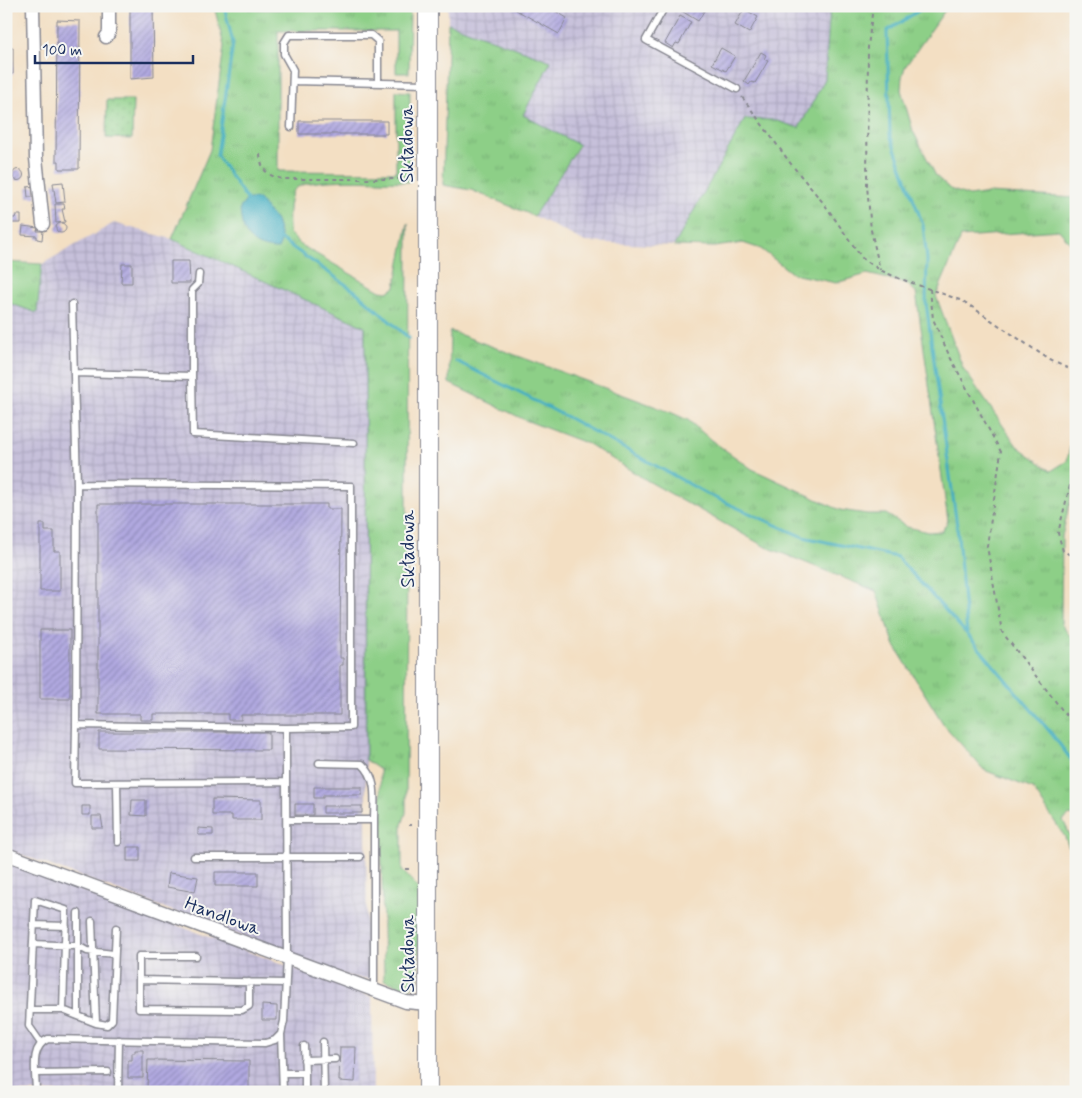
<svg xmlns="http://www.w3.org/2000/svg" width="1082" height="1098" viewBox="0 0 1082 1098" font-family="Mynerve,sans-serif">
<defs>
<pattern id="industrial-grid" width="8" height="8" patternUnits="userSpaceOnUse" patternTransform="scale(1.25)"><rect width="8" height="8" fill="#c6c0da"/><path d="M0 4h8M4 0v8" fill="none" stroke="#aaa5be"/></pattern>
<pattern id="grass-tufts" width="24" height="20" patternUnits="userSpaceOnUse" patternTransform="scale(1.25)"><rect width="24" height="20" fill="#8dcf87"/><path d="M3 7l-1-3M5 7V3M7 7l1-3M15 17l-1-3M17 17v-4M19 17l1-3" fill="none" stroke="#79b277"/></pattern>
<pattern id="park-dots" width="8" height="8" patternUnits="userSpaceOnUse" patternTransform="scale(1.25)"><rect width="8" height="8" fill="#8dcf87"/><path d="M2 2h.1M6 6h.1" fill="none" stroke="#79b277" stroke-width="1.8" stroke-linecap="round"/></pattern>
<pattern id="building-hatch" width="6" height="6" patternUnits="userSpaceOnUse" patternTransform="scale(1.25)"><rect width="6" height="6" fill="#b1a9e0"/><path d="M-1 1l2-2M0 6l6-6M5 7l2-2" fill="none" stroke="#8f8ab9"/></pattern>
</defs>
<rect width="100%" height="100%" fill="#f6f6f2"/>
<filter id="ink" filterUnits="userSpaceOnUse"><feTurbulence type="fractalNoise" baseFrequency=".02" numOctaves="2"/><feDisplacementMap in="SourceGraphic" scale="10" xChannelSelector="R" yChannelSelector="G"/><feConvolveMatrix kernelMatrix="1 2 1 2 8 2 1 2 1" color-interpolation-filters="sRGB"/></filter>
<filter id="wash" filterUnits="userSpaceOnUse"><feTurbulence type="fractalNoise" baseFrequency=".0096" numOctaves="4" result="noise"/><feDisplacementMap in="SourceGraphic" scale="20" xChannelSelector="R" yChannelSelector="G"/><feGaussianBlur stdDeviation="1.12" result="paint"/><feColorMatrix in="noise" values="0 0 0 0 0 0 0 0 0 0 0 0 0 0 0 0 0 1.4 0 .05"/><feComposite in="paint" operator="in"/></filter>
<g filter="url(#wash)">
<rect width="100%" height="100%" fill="#f3dfc3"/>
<path fill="url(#industrial-grid)" d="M448,6H830L825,79L799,128L774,120L745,119L674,246L585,242L534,216L579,146L523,115L551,61L448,23Z
M114,223L172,239L365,327L366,815L367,928L371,979L350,977L6,849V302L37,313L42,264Z
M6,862L372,997L373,1092H6Z"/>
<path fill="url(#grass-tufts)" stroke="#547f72" d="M214,6H246L248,9L404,10V6H410L409,73H396V31H278V171L396,172V91L410,92L409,182C388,182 306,175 294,190C287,200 289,222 289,233L301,245L380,291L388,292L395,287L408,223L406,813L402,825V870L420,890L418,982L408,989L384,980L380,770L366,760L365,327L172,239L210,150L224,46Z
M830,6H948L905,67L902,77L901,90L913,131L936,176L950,189L969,196L988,193L1076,198V250L1059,230L961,237L936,296L963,368L1017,446L1051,471L1067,461L1076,419V475L1062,536L1061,624L1076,644V817L1070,815L1063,820L1076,848V868L1065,837L1033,789L984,770L944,725L895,646L876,591L764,546L648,481L588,444L525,420L449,383L450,331L670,412L688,420L711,440L752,469L840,510L867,514H886L907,527L929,532L942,531L948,521L916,292L906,283L867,274L836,283L793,274L761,249L743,243L714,247L674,246L745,119L774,120L799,128L825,79Z
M448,23L551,61L523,115L579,145L534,216L471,190L443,185Z
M6,262L42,264L37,313L6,302Z"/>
<path fill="url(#park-dots)" stroke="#547f72" d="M107,100H133L132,139L106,138Z"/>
<path fill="#44afc2" stroke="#306f90" d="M247,199H259L276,221L282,240L278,249C250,249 241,233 240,208Z"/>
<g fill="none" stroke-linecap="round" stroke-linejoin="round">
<path stroke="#44afc2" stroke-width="3" d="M224,6L233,43L217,156L248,201
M926,6L887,31L890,135L923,225L927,259L926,303L957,526L967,634L1051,733L1076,766
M279,238L355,291L409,338
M456,361L567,417L711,496L803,537L897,557L967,634"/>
</g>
<g id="blocks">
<path fill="url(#building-hatch)" d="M130,6H153L154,77L130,79Z
M509,6H547L567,18L559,34Z
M683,6H707L698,21L680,10Z
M744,9L758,17L749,33L735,25Z
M680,16L691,22L679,44L676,43L673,48L665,43Z
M57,20L80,21L79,169H59V161H56Z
M6,48H13V74L6,73Z
M721,48L735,56L726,71L712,64Z
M761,52L766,55L764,59L768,61L755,83L751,82L749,85L744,81Z
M299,121H387V134H299Z
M12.5 175a5.5 5.5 0 1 1 11 0a5.5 5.5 0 1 1-11 0Z
M63,182L65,202L56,203L53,183Z
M35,186L36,197H28L27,187Z
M55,204H64L65,209H62L65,222L56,223Z
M16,215H21V223H11V218H15Z
M56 228a5 5 0 1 1 10 0a5 5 0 1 1-10 0Z
M23,226L38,228L37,231H43L42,240L37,239V236L22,235Z
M171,261H189L190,283H171Z
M122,264H132V283H121Z
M98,504H327V509H341L340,658H343V665H340V715H241V720H228V714H153V720H140V714H98Z
M40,524H45V531H54V551H60V591H40Z
M40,630H70V699H40Z
M99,732H269V750L99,749Z
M314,787H362V795H323V798H314Z
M212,799L261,800V820H232V815H212Z
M132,800H146V816L131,815Z
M295,804H313V815H295Z
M82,806H90V815H82Z
M323,806H362V813H323Z
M92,816H101L103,828H92Z
M198,828L213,829V835H198Z
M127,847H140V861H127Z
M215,872H258V886H215Z
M169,873L198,877L195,892L167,887Z
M262,1005L277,1006V1020H262Z
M340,1047H356L355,1082L339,1081Z
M135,1050H143V1078H128V1060H132V1053H135Z
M148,1060L249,1061V1092H126V1089H147Z"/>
</g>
</g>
<g filter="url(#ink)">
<use href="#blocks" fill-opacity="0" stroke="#878790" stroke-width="1"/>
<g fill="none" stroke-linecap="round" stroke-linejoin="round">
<g stroke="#878790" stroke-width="9">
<path id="service" d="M665,6L646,40L737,89
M293,81L426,84
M291,127L293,70L284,54V43L289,35H371L378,41V83
M72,304L77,484
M75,373L192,376V290L198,284L199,274
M192,376L193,434L354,443
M76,725L77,484L351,486V727L286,728
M319,763L362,764C378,778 374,800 374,820
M117,783L118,842
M287,820H374V991
M194,857H360
M6,868L11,856
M33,925L66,926
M33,944L78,946L87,951L114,954
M139,980V956H196
M249,982V1006L242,1010L139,1009V980L284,983
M30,1010H63L66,910L35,900L29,1026L40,1042
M63,1010L78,1016V913
M78,1016L96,1023L92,921
M96,1023L107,1025L112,1020L116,928
M281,1034L283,1092
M323,1042L324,1092
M304,1060L335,1059
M36,1073L108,1072
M283,1073H305L304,1046
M36,1092C36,1074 29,1047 48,1039L265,1043L275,1040L281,1034L284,1021L287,958L286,782L75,783L76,725L286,728V782
M118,1092L119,1040
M305,1092V1073"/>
</g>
<g stroke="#878790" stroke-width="15">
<path id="minor" d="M33,6L36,158L43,224
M106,37L109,33V6
M6,854L406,1002L428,1004"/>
</g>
<g stroke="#878790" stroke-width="20">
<path id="secondary" d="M428,6V1092"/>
</g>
<path stroke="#878790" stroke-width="2" stroke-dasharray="4 4" stroke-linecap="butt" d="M873,6L868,47L867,186L871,230L880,270
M742,97L791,164L825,205L862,258L880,270L898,278L963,301L1050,360L1076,372
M260,154C261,170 267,176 283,179H414
M930,289L933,319L949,355L1001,452L987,546L1002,632L1076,728
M1076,462L1058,533L1063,551L1076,558
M409,825H412
M405,869H412"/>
<use href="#service" stroke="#fff" stroke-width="6"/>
<use href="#minor" stroke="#fff" stroke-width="12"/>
<use href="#secondary" stroke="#fff" stroke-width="18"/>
</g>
</g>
<g text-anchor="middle" stroke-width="4" stroke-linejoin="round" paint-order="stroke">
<g font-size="19" fill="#1b2f5e" stroke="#f6f6f2">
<text transform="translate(406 144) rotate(-90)" y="7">Składowa</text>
<text transform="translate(407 549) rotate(-90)" y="7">Składowa</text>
<text transform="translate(223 915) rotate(20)" y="7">Handlowa</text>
<text transform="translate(407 954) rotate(-90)" y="7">Składowa</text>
</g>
</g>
<rect width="1082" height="1098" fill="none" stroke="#f6f6f2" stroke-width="25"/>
<path d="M35 55v8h158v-8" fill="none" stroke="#1b2f5e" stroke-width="2.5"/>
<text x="42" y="55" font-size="15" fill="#1b2f5e" stroke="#f6f6f2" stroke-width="4" paint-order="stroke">100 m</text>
</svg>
